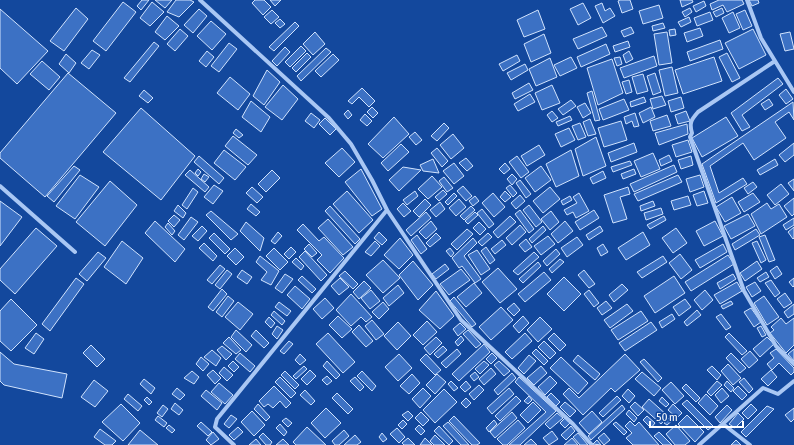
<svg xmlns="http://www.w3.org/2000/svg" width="794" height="445" viewBox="0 0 794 445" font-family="'Asap Condensed',sans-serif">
<rect width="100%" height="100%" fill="#13489d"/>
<path fill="#3c71c4" stroke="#d1e3fd" d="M142,0H149L141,10L137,6Z
M155,0H172L165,8Z
M176,0H190L194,2L179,17L167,12Z
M255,0H264L271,7L263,15L252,3Z
M270,0H281L275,6Z
M620,0H630L633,9L622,13L618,1Z
M680,0H692L693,2L682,7Z
M719,0H742L744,4L727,12L723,5L712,10L710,4Z
M749,0H758L759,3L752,6Z
M704,1L706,6L696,12L693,6Z
M123,2L136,12L106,51L93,41Z
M152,2L164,12L150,26L140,18Z
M583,3L591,18L578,25L570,9Z
M602,3L605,11L610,8L615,16L603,23L595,6Z
M659,5L663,18L643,24L639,11Z
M76,8L88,19L64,51L50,41Z
M690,8L692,12L685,17L682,12Z
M722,8L724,13L716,17L713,12Z
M0,9L48,51L17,84L0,68Z
M199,9L207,16L193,33L184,25Z
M272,10L279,17L271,24L264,17Z
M538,10L545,29L524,37L517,20Z
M745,10L752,26L743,30L736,14Z
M710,12L713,20L697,26L694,18Z
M733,12L740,28L729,33L722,18Z
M167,16L179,26L165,40L155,32Z
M689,17L691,22L681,27L678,22Z
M280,19L285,24L280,28L275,23Z
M211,21L226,34L212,50L197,36Z
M295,22L299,26L274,51L269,47Z
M663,23L665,28L653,31L652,26Z
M602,27L607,36L578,49L573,39Z
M631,27L634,33L624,37L621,31Z
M700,28L703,36L687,42L684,33Z
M180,29L188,36L175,51L167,44Z
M675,29L676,35L670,36L669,30Z
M753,29L766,55L739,69L725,43Z
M315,32L325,44L313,55L303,44Z
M667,32L672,63L659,65L654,34Z
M790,32L794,49L785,51L780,34Z
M544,34L551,53L531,62L524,44Z
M720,40L723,49L690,61L687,52Z
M628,41L630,47L615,52L613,46Z
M154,42L159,46L130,82L124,78Z
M229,43L237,49L219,72L211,66Z
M606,44L610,54L581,67L577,57Z
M301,46L306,51L290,67L285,62Z
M285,47L290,52L277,66L272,61Z
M326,48L331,52L301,81L297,76Z
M92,50L100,55L89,69L81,63Z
M207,51L214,57L206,67L199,61Z
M629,51L633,59L626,63L623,55Z
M307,53L311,57L296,72L292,68Z
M727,53L740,78L732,82L719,57Z
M66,54L76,63L69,73L59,64Z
M333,54L339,60L321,77L315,71Z
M517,55L520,61L503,71L499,64Z
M654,56L657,66L624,78L620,68Z
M571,57L577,68L560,76L554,65Z
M620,57L622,64L617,66L614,58Z
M714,57L722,81L683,94L675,70Z
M550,58L557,77L536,86L529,69Z
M612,59L623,93L598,105L587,68Z
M42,61L60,77L49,90L30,74Z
M525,64L528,70L511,80L507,73Z
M672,67L678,93L665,96L659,70Z
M267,70L280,82L264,105L253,96Z
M68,73L116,113L45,197L0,158V153Z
M655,73L661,92L653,95L647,76Z
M643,74L648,91L637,94L632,77Z
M230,77L250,94L238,110L217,93Z
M778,78L783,84L742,115L750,127L742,131L731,113Z
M629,80L632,92L626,94L622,82Z
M529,83L533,90L515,99L512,93Z
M283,85L298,99L282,120L265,107Z
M552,85L560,103L542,110L535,93Z
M362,88L375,101L369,107L359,97L352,104L348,101Z
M786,89L793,99L786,104L779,95Z
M144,90L153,98L148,103L139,96Z
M592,91L600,120L595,121L587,93Z
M530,94L535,102L518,111L514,104Z
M662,96L666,105L653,109L650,99Z
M644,97L646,102L631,107L630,102Z
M681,97L684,108L671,112L668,101Z
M624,99L629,110L603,120L599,109Z
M769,99L773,105L765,110L761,104Z
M571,100L576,106L563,115L558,109Z
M251,101L270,117L261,132L242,117Z
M793,102L794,120L789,112L775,122L786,138L754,160L743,143L710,166L719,193L743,178L747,184L716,203L702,164Z
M585,103L591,113L583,118L577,107Z
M372,107L378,113L373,118L367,112Z
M651,107L655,117L643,123L639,113Z
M141,108L195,156L161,200L103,152Z
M348,110L352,115L348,119L344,114Z
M552,111L558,118L552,122L547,115Z
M686,111L690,121L678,124L675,115Z
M311,113L320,120L314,128L305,121Z
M635,113L639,126L634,127L632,121L626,124L624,117Z
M365,114L372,121L367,126L360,120Z
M667,115L671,126L653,131L650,121Z
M570,116L572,120L558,126L556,122Z
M394,117L409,134L383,158L368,144Z
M726,117L738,136L702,157L692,138Z
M325,118L336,129L330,135L319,124Z
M590,119L596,134L588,136L583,122Z
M621,121L627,140L604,147L598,128Z
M444,123L449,128L437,141L431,136Z
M580,123L586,137L578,140L572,126Z
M687,124L688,134L659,145L655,133Z
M569,128L575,140L561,147L555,134Z
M236,129L243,135L239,138L233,133Z
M415,132L422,140L416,145L409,137Z
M453,134L464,148L451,159L440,145Z
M233,136L257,155L248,165L225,146Z
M596,137L606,166L583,176L575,149Z
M688,140L692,152L676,157L672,145Z
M634,143L637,152L611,162L608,153Z
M794,143V155L785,162L779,155Z
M401,144L409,152L388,171L381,163Z
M539,145L545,155L527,166L521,156Z
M342,148L355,162L339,177L325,163Z
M437,148L448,161L442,167L431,153Z
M224,150L246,167L235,180L214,163Z
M571,150L579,176L556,187L546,164Z
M653,153L660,169L641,177L634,161Z
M669,155L672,161L661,166L659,160Z
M199,156L224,178L219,184L194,162Z
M517,156L529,172L521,178L509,162Z
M691,156L693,165L681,169L678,160Z
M466,158L473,166L467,171L459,163Z
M433,159L439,173L423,171L420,165Z
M775,159L778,165L760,175L757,170Z
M630,161L632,165L613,172L611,167Z
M454,163L464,176L454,184L443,171Z
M505,163L510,169L504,174L499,169Z
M674,165L677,172L634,192L630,184Z
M74,166L80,170L54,202L47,196Z
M541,166L551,180L535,192L525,178Z
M403,167L421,170L399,191L389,180Z
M198,169L201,172L198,176L195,173Z
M361,169L382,209L372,216L345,182Z
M634,169L636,174L623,179L621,174Z
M190,170L209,187L205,192L185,175Z
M272,170L280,178L266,192L258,184Z
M603,171L606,178L593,184L590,178Z
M204,174L209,177L205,182L201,179Z
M512,174L517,179L512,185L507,179Z
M80,175L99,187L75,219L56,206Z
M678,175L682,182L638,201L634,194Z
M700,175L704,187L690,192L686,179Z
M432,176L442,187L428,199L418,189Z
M444,177L453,188L447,192L439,181Z
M794,179V191L788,183Z
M520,180L531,194L526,198L516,183Z
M110,181L137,205L105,246L76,222Z
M753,182L757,187L748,194L744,188Z
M781,184L789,194L775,205L767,195Z
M214,185L223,191L213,204L204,197Z
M510,185L517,193L513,197L506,188Z
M463,186L472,196L466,201L457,191Z
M252,187L263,197L257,203L246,193Z
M550,187L560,199L543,213L533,201Z
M628,187L630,194L620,197L627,219L613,223L604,195Z
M193,188L198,192L187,209L182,205Z
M443,190L447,194L439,201L435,197Z
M347,191L373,220L359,233L333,204Z
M415,191L418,196L407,205L403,200Z
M505,191L511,197L505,202L500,197Z
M704,191L708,203L697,206L693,195Z
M454,193L457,196L448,205L445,202Z
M493,193L505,207L494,217L482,203Z
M579,193L589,211L576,218L573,212L567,215L564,210L577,203L573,197Z
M753,193L760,202L744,212L738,202Z
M520,195L525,201L516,209L511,203Z
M475,196L479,201L473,206L469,201Z
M570,196L572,200L563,205L561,201Z
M688,196L691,205L674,210L671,201Z
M732,197L741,213L725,222L716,207Z
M794,198V214L792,216L784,206Z
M425,199L431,205L419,217L413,211Z
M459,199L466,207L456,216L449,208Z
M0,201L22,217L0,246Z
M653,201L655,206L641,211L640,206Z
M440,202L445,209L436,217L430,210Z
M403,203L411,211L404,217L397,209Z
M767,203L771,209L779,204L787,217L761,234L751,214Z
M251,204L260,212L256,216L247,209Z
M178,205L186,213L183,218L174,211Z
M529,205L542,222L536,227L523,210Z
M330,206L360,239L355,244L325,211Z
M471,206L475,210L464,220L460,216Z
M661,208L663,214L646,220L644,213Z
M482,209L494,224L489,228L477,213Z
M520,210L534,229L529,233L515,214Z
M594,210L599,218L580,230L575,222Z
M211,211L238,234L231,240L206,215Z
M551,211L559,222L550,230L541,219Z
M426,212L431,218L411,236L406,230Z
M475,212L478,215L468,224L465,221Z
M748,214L755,226L731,239L724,226Z
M174,215L180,220L174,227L168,221Z
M510,216L516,222L498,238L493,232Z
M664,216L666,220L650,229L647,225Z
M191,217L198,222L184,240L178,235Z
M794,218V225L786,230L783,225Z
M328,219L353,247L343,255L318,228Z
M155,221L185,249L175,262L145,233Z
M431,221L437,229L426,239L419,232Z
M565,221L573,231L558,243L551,234Z
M715,221L723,236L704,246L696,231Z
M246,222L264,238L260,251L240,231Z
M479,222L486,229L480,235L473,228Z
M168,223L175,231L172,235L165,227Z
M303,224L319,241L324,237L344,258L330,273L317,260L322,255L297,230Z
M520,225L526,232L512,245L506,238Z
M202,226L207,231L198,241L192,236Z
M543,226L546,230L532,243L529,239Z
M600,226L603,231L589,240L586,235Z
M794,227V238L793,239L788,232Z
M36,228L57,246L15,294L0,280V269Z
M676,228L687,243L673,253L662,238Z
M467,229L473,234L457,250L451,244Z
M756,229L760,235L735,250L732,244Z
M278,232L282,236L275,244L271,241Z
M379,232L387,240L382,245L374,238Z
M643,232L650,245L626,260L618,248Z
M214,233L230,249L225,254L209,238Z
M436,233L441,238L430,247L426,243Z
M488,233L492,237L482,246L478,242Z
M417,235L427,249L421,254L411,240Z
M765,235L775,260L769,262L759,237Z
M548,236L555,244L541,255L534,246Z
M577,237L583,245L567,257L561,248Z
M400,238L413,255L399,269L384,255Z
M473,238L477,243L464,256L481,279L475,283L462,266L459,268L452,258Z
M526,239L532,247L525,252L519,245Z
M502,240L506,245L495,254L491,249Z
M122,241L143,258L126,284L104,267Z
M375,241L380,246L371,256L365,252Z
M757,241L766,260L761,263L752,243Z
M204,243L217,256L213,261L199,248Z
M309,244L317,253L312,257L304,249Z
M603,244L608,252L601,256L597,248Z
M723,244L727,252L700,268L695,260Z
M291,247L296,252L289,259L284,254Z
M486,247L495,260L490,264L481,251Z
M235,248L244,257L236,265L227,256Z
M274,248L288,262L280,270L266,256Z
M450,248L454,253L451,257L446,251Z
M556,249L560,254L547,266L543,261Z
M477,250L490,269L481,275L468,255Z
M305,251L327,275L321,281L299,257Z
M98,252L106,258L87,281L79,274Z
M534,252L539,257L518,275L513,271Z
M680,254L692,270L681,279L669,263Z
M728,255L734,264L691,291L685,282Z
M260,256L279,271L271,285L261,280L267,272L256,262Z
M663,256L667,262L642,278L637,272Z
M296,258L304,266L301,270L292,262Z
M560,259L564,262L552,273L549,269Z
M383,260L400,278L383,293L366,275Z
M413,261L433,285L418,300L399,275Z
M757,261L762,269L745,281L740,273Z
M538,262L541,266L523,283L519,279Z
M445,264L449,269L436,279L432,274Z
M220,265L225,269L212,284L207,280Z
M777,266L782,274L775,279L770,271Z
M498,268L517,289L500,303L482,282Z
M461,269L470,280L449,295L440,284Z
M227,270L232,274L220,289L215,285Z
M242,270L252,277L247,284L237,277Z
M584,270L595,284L589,288L578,275Z
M345,271L358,284L353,289L339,276Z
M544,272L551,280L525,302L518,294Z
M766,272L769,277L760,282L757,278Z
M285,274L293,279L282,293L275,288Z
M733,274L736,279L720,289L717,283Z
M302,276L316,289L312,293L298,280Z
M674,276L685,293L655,313L644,296Z
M564,277L581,294L564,311L547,294Z
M76,278L84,284L50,331L42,324Z
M340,278L349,287L339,295L331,286Z
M794,278V286L793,287L789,282Z
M771,280L780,293L775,297L765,283Z
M364,281L371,288L359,299L353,292Z
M737,282L742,291L720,304L714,295Z
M755,282L761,291L752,297L746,287Z
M474,283L482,293L466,307L457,297Z
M622,284L628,290L614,302L609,295Z
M398,285L404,293L389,306L383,298Z
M295,286L310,299L302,309L287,295Z
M222,289L227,294L213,311L208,307Z
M371,290L380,301L370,309L361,298Z
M589,290L599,303L594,307L584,294Z
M705,290L713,300L702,310L694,300Z
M436,291L454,316L440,329L419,310Z
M785,293L792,303L784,308L777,299Z
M351,294L372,317L366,322L361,317L351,326L336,310Z
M228,296L234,301L222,317L216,312Z
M764,296L779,317L767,325L754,303Z
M454,297L476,324L472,327L450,301Z
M325,298L334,308L322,319L313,309Z
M11,299L37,325L11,351L0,341V311Z
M685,299L691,307L679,316L673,307Z
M606,301L612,308L602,315L597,308Z
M731,301L733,304L723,309L721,306Z
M238,302L253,314L240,330L225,317Z
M279,302L291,311L287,316L275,307Z
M383,302L389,309L379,319L372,312Z
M514,303L520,310L514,316L507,309Z
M627,304L633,311L610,328L604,320Z
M794,304V314L788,318L784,312Z
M501,307L513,320L491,340L479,327Z
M751,308L761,322L754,327L744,312Z
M697,310L701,315L687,326L684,322Z
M274,311L285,321L282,325L271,315Z
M641,311L648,321L618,340L611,330Z
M672,314L675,319L662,328L659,322Z
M721,314L731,327L726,330L716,317Z
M338,316L352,329L342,338L329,325Z
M523,316L529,323L519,333L513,326Z
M269,317L275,323L271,328L265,322Z
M540,317L552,329L538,342L527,330Z
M781,318L786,324L794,318V345L786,353L770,333L774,330L771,327Z
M372,320L384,334L376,340L365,326Z
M427,321L437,332L423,345L413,335Z
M398,322L411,336L397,350L384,336Z
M651,322L657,330L625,351L619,343Z
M460,323L466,329L458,336L453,329Z
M359,325L373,341L366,347L352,332Z
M277,326L283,330L277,339L272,334Z
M761,326L766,335L762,337L757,328Z
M236,330L252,345L246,352L231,337Z
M256,330L269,343L264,348L251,336Z
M468,330L481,344L476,348L463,334Z
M36,333L44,339L34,354L25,348Z
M328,333L355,362L343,373L316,344Z
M525,333L532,341L512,359L505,352Z
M554,333L566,345L560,351L548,339Z
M729,333L747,351L742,355L725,337Z
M461,336L464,340L458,346L455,342Z
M229,337L241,350L236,354L223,343Z
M436,337L442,343L430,355L424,348Z
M767,337L774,344L760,357L753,349Z
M289,341L293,344L284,354L280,351Z
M544,341L556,353L550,359L538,347Z
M484,344L490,352L459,381L452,374Z
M91,345L105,359L97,367L83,353Z
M222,346L232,354L226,360L217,350Z
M443,346L447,350L438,358L434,354Z
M457,349L461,354L446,368L441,363Z
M536,349L548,361L544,365L532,353Z
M776,349L794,368V372L791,375L779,363L772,370L767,364L774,358L770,353Z
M794,349V361L788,354Z
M212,350L221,358L216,366L204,357Z
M750,351L758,360L749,368L741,359Z
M0,352L14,364L67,374L62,398L4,385L0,381Z
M240,353L255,366L250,372L235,359Z
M492,353L497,358L491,364L486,359Z
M731,353L746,368L740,373L726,358Z
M300,354L306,360L300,365L295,360Z
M399,354L412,368L398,381L385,367Z
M426,354L441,370L435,375L420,360Z
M625,354L640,370L615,392L611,388L583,415L563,394L569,388L579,398Z
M529,355L536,361L524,374L518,368Z
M578,355L600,374L595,380L573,361Z
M201,357L209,364L203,371L196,364Z
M561,357L588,383L578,394L550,368Z
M644,359L662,378L658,382L640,362Z
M233,361L239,367L234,372L228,366Z
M327,361L340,375L336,379L323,366Z
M484,361L489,365L480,374L475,369Z
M499,361L510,371L504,376L494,365Z
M728,364L741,378L733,385L721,371Z
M304,366L307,369L296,379L293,376Z
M541,366L547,373L534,385L527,378Z
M712,366L721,375L717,380L707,370Z
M224,367L233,375L227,381L219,373Z
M491,368L496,374L484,385L479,379Z
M213,370L221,378L215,384L207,375Z
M310,370L316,376L307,385L301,379Z
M771,370L777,377L768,386L761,379Z
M192,371L199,377L194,384L184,378Z
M285,371L299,385L295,389L281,375Z
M362,371L376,386L372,391L357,376Z
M475,372L479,377L474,381L470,376Z
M642,372L661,388L654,396L635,379Z
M512,373L516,378L498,395L494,390Z
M412,374L420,383L409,394L400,386Z
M437,374L446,382L435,394L426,385Z
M327,376L332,381L327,385L322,380Z
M550,376L557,383L545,395L538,387Z
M280,377L296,393L291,398L275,382Z
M355,377L364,387L360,391L350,381Z
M519,377L556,411L520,445H509L546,412L515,382Z
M744,378L753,389L749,393L739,382Z
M144,379L155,388L151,394L140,384Z
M94,380L108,391L95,407L81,397Z
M451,381L458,388L454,391L448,384Z
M466,381L471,387L465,392L460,387Z
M717,381L722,385L711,396L707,392Z
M727,381L734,388L731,392L724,385Z
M671,382L684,396L675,404L662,390Z
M219,383L233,395L225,404L211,392Z
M686,384L700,398L696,402L682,388Z
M479,385L484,390L474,400L469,394Z
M274,386L291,403L286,408L280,401L273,408L268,404L264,407L259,401Z
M738,386L747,395L742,400L733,391Z
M177,388L185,395L180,400L172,394Z
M423,388L431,396L420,408L412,399Z
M509,388L514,394L492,414L487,408Z
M722,388L729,396L721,403L715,395Z
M444,389L457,402L435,423L423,410Z
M628,389L635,396L629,403L622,396Z
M206,390L222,403L217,410L201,396Z
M305,390L315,401L311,405L300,395Z
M337,393L353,409L348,414L332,398Z
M551,393L560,402L556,406L547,397Z
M128,394L142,406L138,411L124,399Z
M706,394L718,406L710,415L698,403Z
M516,396L521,401L500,421L495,416Z
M529,396L532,400L528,404L524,401Z
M617,396L621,400L603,417L599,413Z
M147,397L152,402L149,405L144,400Z
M662,397L669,404L666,407L659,401Z
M466,398L471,403L466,408L461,403Z
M649,399L668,416L661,424L642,407Z
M687,400L713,426L708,430L682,404Z
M533,402L541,410L528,423L520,415Z
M565,402L576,411L570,417L560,407Z
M635,402L644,410L638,416L630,407Z
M175,403L183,410L179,415L171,409Z
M121,404L140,423L123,441L102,422Z
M258,404L270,417L266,421L254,409Z
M673,404L682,413L677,418L668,410Z
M751,404L757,410L748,419L742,413Z
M163,405L168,409L162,417L157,413Z
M622,405L625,409L591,440L588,436Z
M727,405L732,410L720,423L715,417Z
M767,406L774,409L746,437L741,432Z
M326,408L341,423L325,438L311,423Z
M794,408V419L791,422L785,415Z
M629,410L637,418L634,422L626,414Z
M252,411L265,425L254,436L241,422Z
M408,411L413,416L408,421L402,415Z
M592,411L602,422L589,434L579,423Z
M421,412L429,420L423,426L415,418Z
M512,412L517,418L495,438L490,432Z
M557,413L563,418L550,429L545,424Z
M738,413L744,419L735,428L729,424Z
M231,415L237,419L229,428L224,424Z
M687,415L704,432L695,442L678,424Z
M158,416L167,423L164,427L155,420Z
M454,416L480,443L477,445H472L449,421Z
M647,416L655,423L651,428L643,420Z
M671,416L674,419L667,425L664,423Z
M286,418L292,423L288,427L282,421Z
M565,418L570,423L565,428L560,423Z
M403,420L407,424L402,429L398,425Z
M494,420L497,424L489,432L486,428Z
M518,420L525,428L507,445H503L497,439Z
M630,421L635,426L639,422L659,445H633L626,438L632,433L625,426Z
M201,422L212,432L208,436L197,426Z
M448,422L469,445H461L443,426Z
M616,422L627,432L624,435L613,424Z
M280,424L287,432L284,436L276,428Z
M169,425L175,430L172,433L166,428Z
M419,425L425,431L421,435L415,429Z
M676,425L690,441L685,445H675L666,434Z
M439,426L453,441L449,445L434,431Z
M571,426L575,431L566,440L561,435Z
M238,427L243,432L234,440L229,435Z
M307,427L326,445H296L293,442Z
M397,428L405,437L399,443L390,434Z
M100,429L116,441L112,445H105L94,437Z
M140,430L158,445H128Z
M344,430L349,436L339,445H335L332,441Z
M552,431L558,439L549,445L543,438Z
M213,432L219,439L211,445L206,440Z
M659,432L672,445H663L654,436Z
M263,433L272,442L270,445H266L259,437Z
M382,433L387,439L383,442L379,437Z
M578,433L588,445H580L573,437Z
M604,433L610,440L604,445L598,438Z
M355,435L361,442L357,445H344Z
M435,435L445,445H434L430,441Z
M408,438L415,445H404L402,443Z
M425,438L432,445H420Z
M572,438L578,445H564Z
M256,439L261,445H249Z
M283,439L289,445H276Z
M531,439L537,445H524Z
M597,440L601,445L593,444Z
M736,440L741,445H731Z"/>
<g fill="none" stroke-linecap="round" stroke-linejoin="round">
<path stroke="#a9c7f4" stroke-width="4" d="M200,0L329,118L351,144L372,180L387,210L217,419L215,427L234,445
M747,0L761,38L794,92
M775,61L698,112C691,120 689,123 692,133L690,137L744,291L776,346L794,364
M0,186L75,252
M387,210L461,320L573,424L592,445
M723,424L750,445
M699,445L763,388L778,394L794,381"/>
</g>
<path d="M650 421v6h93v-6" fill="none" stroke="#ffffff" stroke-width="2"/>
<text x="656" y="421" font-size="12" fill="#ffffff" stroke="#13489d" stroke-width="3" paint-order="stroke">50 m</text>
</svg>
